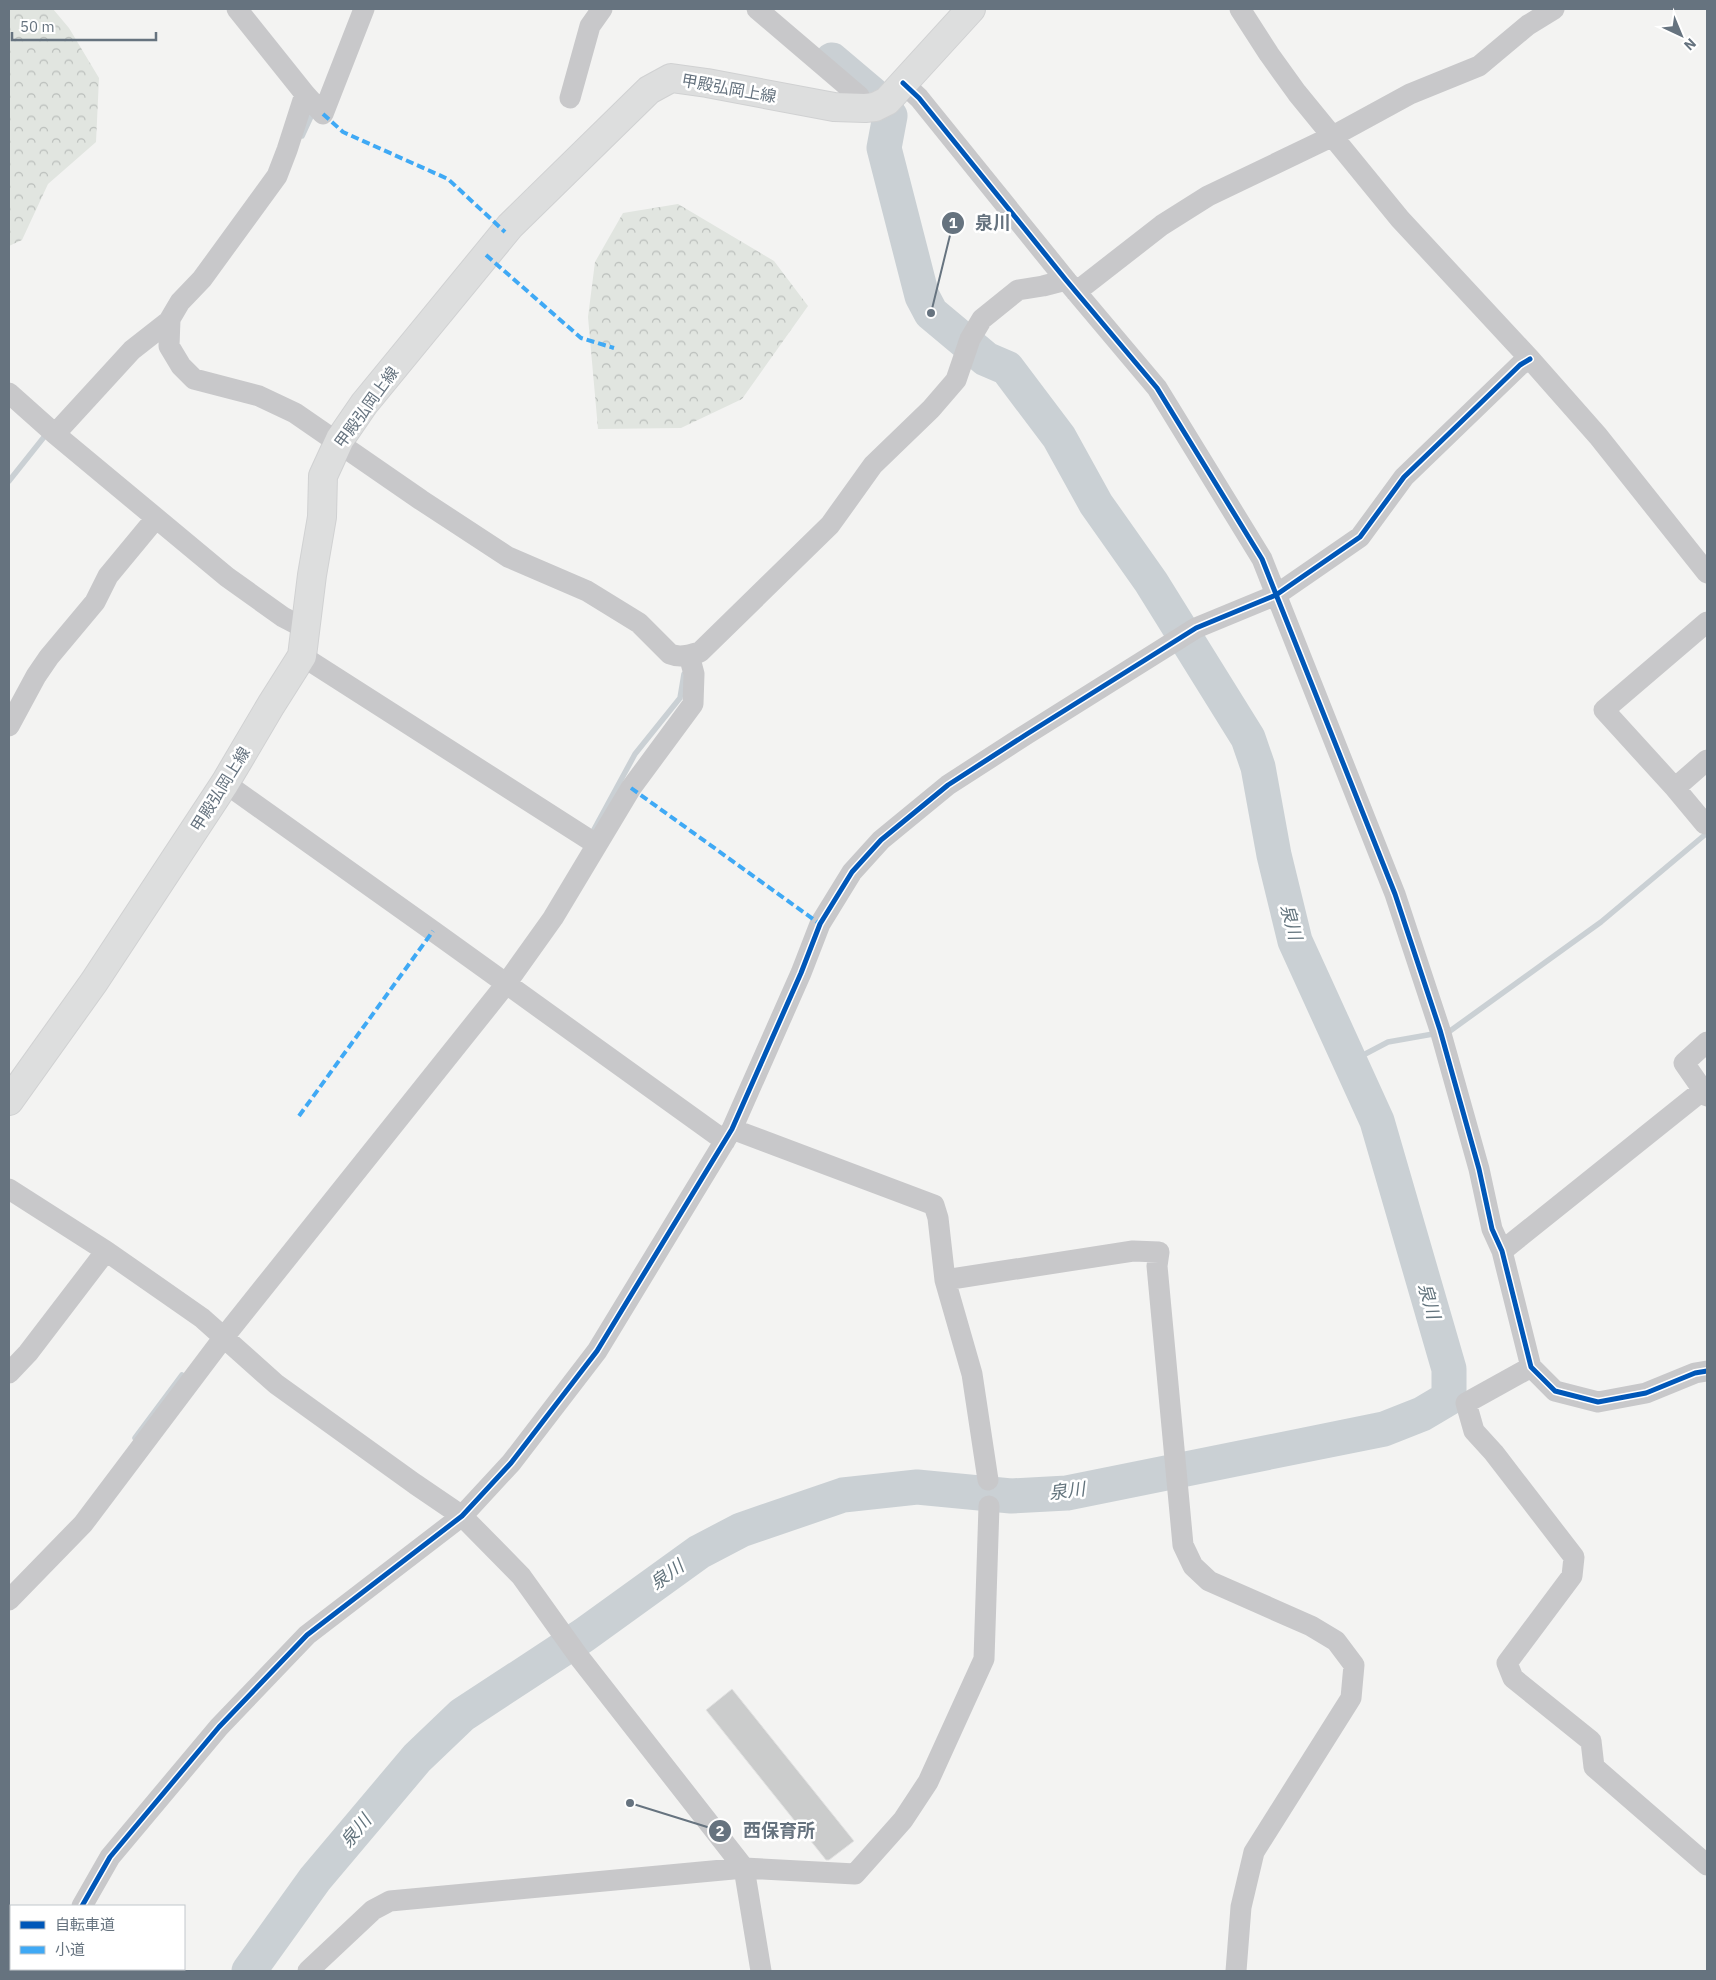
<svg xmlns="http://www.w3.org/2000/svg" width="1716" height="1980" viewBox="0 0 1716 1980" font-family="'IBM Plex Sans','Noto Sans JP',sans-serif">
<defs>
<pattern id="forest-crowns" width="20" height="18" patternUnits="userSpaceOnUse" patternTransform="scale(1.25)"><rect width="20" height="18" fill="#e1e5e0"/><path d="M2 6a3 3 0 1 1 6 0M12 15a3 3 0 1 1 6 0" fill="none" stroke="#babebb"/></pattern>
</defs>
<rect width="100%" height="100%" fill="#f3f3f2"/>
<path fill="url(#forest-crowns)" d="M9,9H53L69,28L99,78L96,142L48,184L22,240L9,246Z
M678,204L774,261L808,306L742,399L681,428L598,429L588,317L595,262L623,213Z"/>
<g fill="none" stroke-linecap="round" stroke-linejoin="round">
<path stroke="#cad0d4" stroke-width="5.5" d="M302,136L314,110
M9,481L48,432
M591,835L635,754L680,698L684,674
M1350,1062L1388,1042L1450,1031L1601,922L1707,833
M135,1438L182,1375"/>
<path stroke="#cad0d4" stroke-width="35" d="M249,1971L315,1879L417,1758L462,1715L584,1635L699,1552L741,1530L843,1495L917,1487L1011,1496L1067,1493L1384,1429L1422,1414L1449,1398V1369L1377,1121L1295,941L1274,855L1258,767L1248,738L1151,582L1096,504L1059,437L1007,368L986,359L931,313L922,296L884,148L890,116L871,93L832,60"/>
</g>
<path fill="#cbcccc" stroke="#e2e2e2" d="M732,1689L854,1841L829,1860H826L706,1710Z"/>
<g fill="none" stroke-linecap="round" stroke-linejoin="round">
<g stroke="#d0d1d2" stroke-width="30">
<path id="major" d="M9,1101L94,982L225,783L271,705L302,656L312,575L322,517L323,476L340,439L364,404L510,226L649,90L671,78L707,83L834,107L865,108L875,107L887,101L971,9"/>
</g>
<path stroke="#c8c8ca" stroke-width="21" d="M237,9L305,94
M364,9L323,114L305,94L287,150L277,176L202,279L180,302L170,319L169,346L181,366L194,379L259,396L295,413L421,500L508,557L587,591L639,623L670,654C680,658 689,655 700,652L830,525L873,465L931,409L956,380L970,339L982,319L1018,290L1043,286L1066,280
M757,9L859,96L865,108
M1240,9L1269,54L1297,93L1400,219L1530,359L1598,436L1707,573
M903,83L919,98L1066,280L1157,388L1262,559L1395,894L1440,1030L1479,1169L1492,1229L1502,1251L1531,1367L1555,1391L1598,1402L1646,1393L1695,1373L1707,1371
M570,98L590,26L602,9
M1076,292L1162,225L1208,196L1333,136L1410,94L1479,66L1528,25L1554,9
M169,321L132,350L55,434L227,577L283,617L306,629
M9,393L55,434
M302,656L596,844
M9,726L36,676L49,657L95,602L108,576L156,518
M225,783L433,931L725,1141
M1675,788L1707,760
M1705,824L1675,788L1604,710L1707,622
M1707,1042L1684,1063L1707,1096
M732,1129L934,1205L938,1218L945,1280L972,1374L988,1480
M9,1189L106,1251L202,1318L276,1384L415,1484L462,1516L521,1576L579,1657L744,1868L761,1971
M1502,1251L1703,1090
M945,1280L1133,1251L1159,1252L1157,1266L1183,1545L1193,1566L1209,1581L1311,1626L1336,1641L1354,1665L1351,1698L1254,1852L1241,1907L1236,1971
M1531,1367L1466,1403L1474,1431L1494,1453L1574,1557L1572,1576L1507,1663L1513,1678L1591,1741L1594,1767L1707,1865
M9,1373L28,1353L106,1251
M9,1600L83,1524L224,1337L506,984L553,918L631,788L693,704L694,674L689,655
M82,1906L110,1857L219,1727L307,1635L462,1516L511,1463L597,1351L732,1129L801,973L820,924L852,872L881,840L948,785L1027,734L1196,628L1276,595L1360,537L1404,477L1520,365L1530,359
M57,1971L58,1969
M308,1971L373,1910L390,1901L744,1868L855,1874L903,1820L928,1782L984,1659L989,1506"/>
<use href="#major" stroke="#dddede" stroke-width="28"/>
<path stroke="#3fa9f5" stroke-width="4" stroke-dasharray="8 4" stroke-linecap="butt" d="M323,114L343,132L448,179L505,232
M486,255L581,338L614,348
M631,788L820,924
M299,1116L433,931"/>
<g stroke="#fff" stroke-width="8">
<path id="cycleway" d="M903,83L919,98L1066,280L1157,388L1262,559L1395,894L1440,1030L1479,1169L1492,1229L1502,1251L1531,1367L1555,1391L1598,1402L1646,1393L1695,1373L1707,1371
M82,1906L110,1857L219,1727L307,1635L462,1516L511,1463L597,1351L732,1129L801,973L820,924L852,872L881,840L948,785L1027,734L1196,628L1276,595L1360,537L1404,477L1520,365L1530,359"/>
</g>
<use href="#cycleway" stroke="#0057b8" stroke-width="5"/>
</g>
<g text-anchor="middle" stroke-width="5" stroke-linejoin="round" paint-order="stroke">
<g font-size="16" fill="#66737f" stroke="#fff">
<text transform="translate(729 88) rotate(10)" y="6">甲殿弘岡上線</text>
<text transform="translate(366 407) rotate(-54)" y="6">甲殿弘岡上線</text>
<text transform="translate(220 789) rotate(-58)" y="6">甲殿弘岡上線</text>
</g>
<g font-size="18" font-style="italic" fill="#62737c" stroke="#fff">
<text transform="translate(1291 922) rotate(75)" y="6">泉川</text>
<text transform="translate(1429 1301) rotate(74)" y="6">泉川</text>
<text transform="translate(1067 1491) rotate(-7)" y="6">泉川</text>
<text transform="translate(667 1575) rotate(-36)" y="6">泉川</text>
<text transform="translate(356 1831) rotate(-50)" y="6">泉川</text>
</g>
</g>
<path fill="none" stroke="#66737f" stroke-width="2" d="M931 313L953 223M630 1803L720 1831"/>
<g fill="#66737f" stroke="#fff" stroke-width="2">
<circle cx="931" cy="313" r="5"/>
<circle cx="630" cy="1803" r="5"/>
<circle cx="953" cy="223" r="12"/>
<circle cx="720" cy="1831" r="12"/>
</g>
<g font-size="15" text-anchor="middle" font-weight="bold" fill="#fff">
<text x="953" y="228">1</text>
<text x="720" y="1836">2</text>
</g>
<g font-size="18" text-anchor="middle" font-weight="bold" fill="#66737f" stroke="#fff" stroke-width="5" stroke-linejoin="round" paint-order="stroke">
<text x="993" y="229">泉川</text>
<text x="779" y="1837">西保育所</text>
</g>
<rect width="1716" height="1980" fill="none" stroke="#66737f" stroke-width="20"/>
<rect x="10" y="1905" width="175" height="65" fill="#ffffff" stroke="#c2c7cc"/>
<rect x="20" y="1921" width="25" height="8" fill="#0057b8" stroke="#c2c7cc"/>
<text x="55" y="1930" font-size="15" fill="#66737f">自転車道</text>
<rect x="20" y="1946" width="25" height="8" fill="#3fa9f5" stroke="#c2c7cc"/>
<text x="55" y="1955" font-size="15" fill="#66737f">小道</text>
<g transform="translate(1681 35) rotate(136)" stroke="#ffffff" stroke-width="4" paint-order="stroke">
<path d="M0-4L9 19L0 12L-9 19Z" fill="#66737f"/>
<text y="-8" font-size="14" font-weight="bold" text-anchor="middle" fill="#66737f">N</text>
</g>
<path d="M12 32v8h144v-8" fill="none" stroke="#66737f" stroke-width="2.5"/>
<text x="20" y="32" font-size="15" fill="#66737f" stroke="#ffffff" stroke-width="4" paint-order="stroke">50 m</text>
</svg>
